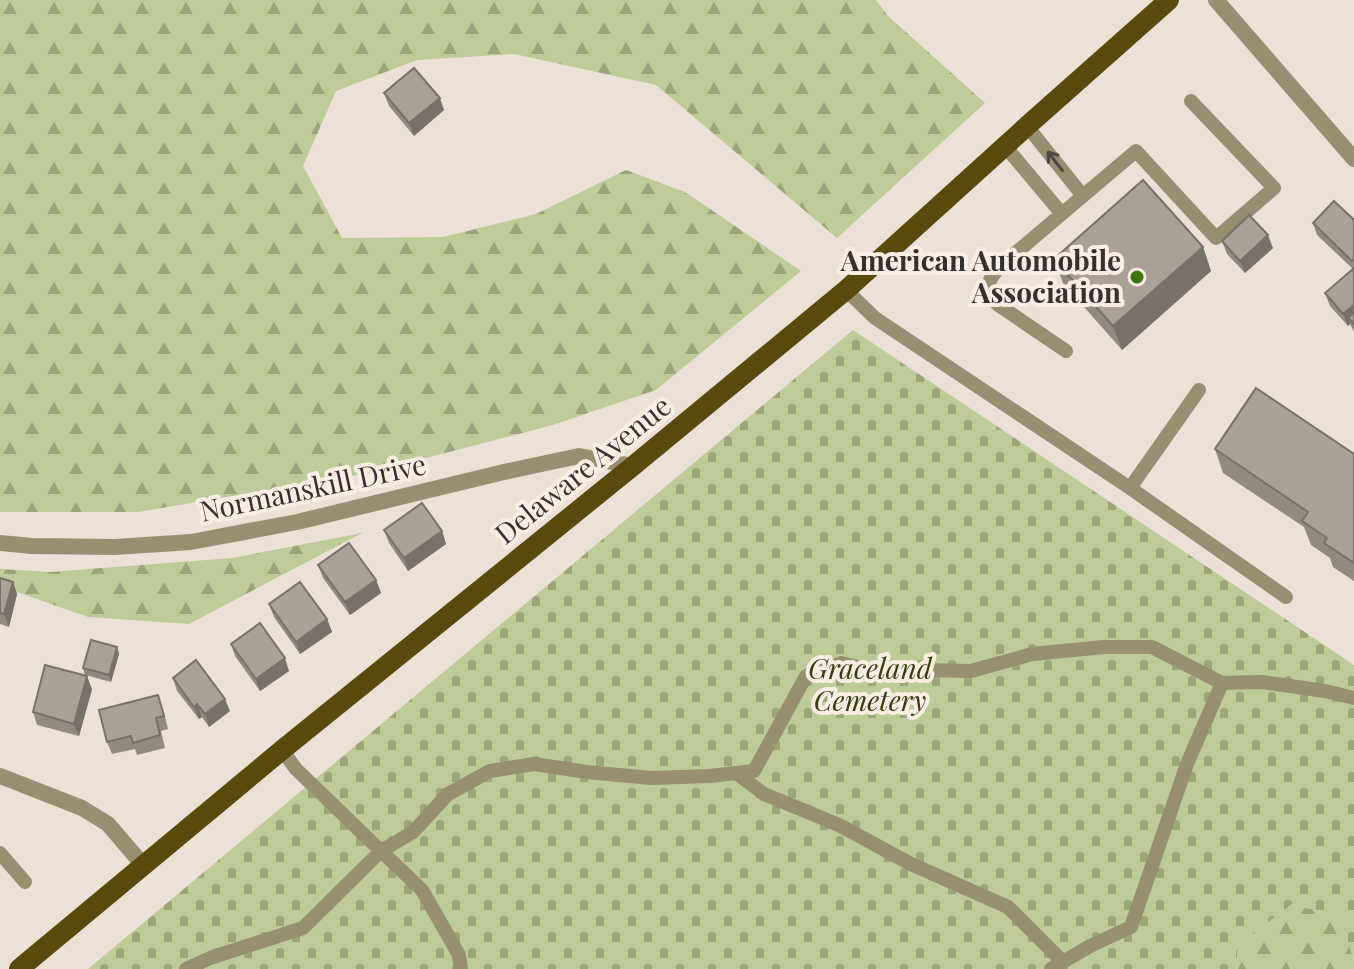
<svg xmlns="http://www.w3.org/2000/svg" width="1354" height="969" viewBox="0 0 1354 969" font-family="'Playfair Display',serif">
<defs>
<pattern id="forest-firs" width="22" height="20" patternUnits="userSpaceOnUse" patternTransform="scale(2)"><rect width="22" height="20" fill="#bccb98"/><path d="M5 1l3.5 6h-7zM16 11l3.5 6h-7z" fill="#9aa57c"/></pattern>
<pattern id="cemetery-stones" width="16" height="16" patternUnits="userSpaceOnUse" patternTransform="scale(2)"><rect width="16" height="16" fill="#bccb98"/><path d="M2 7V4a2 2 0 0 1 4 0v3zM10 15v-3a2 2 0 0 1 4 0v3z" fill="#9aa57c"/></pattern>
</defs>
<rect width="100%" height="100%" fill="#ede0d6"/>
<path fill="url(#forest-firs)" d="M0,0H876L888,16L985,103L837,238L656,85L514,54L417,60L336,91L303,166L342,238L443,237L536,214L626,170L685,192L801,271L656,390L553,425L368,473L138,512H0Z
M362,533L189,624L88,617L0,586V569L50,572L232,558Z
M1292,904L1339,916L1354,960V969H1236L1238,946Z"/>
<path fill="url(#cemetery-stones)" d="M853,330L1354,665V960L1339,916L1292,904L1238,946L1236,969H88Z"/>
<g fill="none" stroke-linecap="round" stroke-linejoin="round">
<path stroke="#988e72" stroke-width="14" d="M1027,126L1083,196
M1005,146L1062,214
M846,290L875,318L1130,488L1286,597
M1066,351L997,304L989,294L990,280L999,267L1136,151L1216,238L1274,188L1191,101
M1130,488L1199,390
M282,750L296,769L381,851L413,832L448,794L490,771L534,764L587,772L651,778L710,776L754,771L806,676L841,663L867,669L971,671L1032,654L1104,647H1152L1222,683L1262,682L1325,691L1354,698
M736,773L764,794L839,825L911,864L1008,907L1063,962
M0,853L25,882
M186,969L210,958L303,928L381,851L422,890L459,955L461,969
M1051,969L1090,946L1131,927L1187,764L1222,683"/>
<path stroke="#988e72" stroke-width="16" d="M1216,0L1354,159
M0,543L32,546L115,547L191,542L297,522L504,472L579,456L633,466
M0,776L82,808L108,824L143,865"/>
<path stroke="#5b480c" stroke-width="20" d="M19,969L282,750L633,466L846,290L1027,126L1169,0"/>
</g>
<path fill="#928a81" d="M384,93L444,110L414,136L389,106Z
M1354,220V332L1350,324L1348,326L1330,306L1325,293L1353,269L1317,235L1313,223Z
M1222,241L1273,248L1245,273L1227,254Z
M1203,247L1211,271L1122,350L1063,283L1054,259Z
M1215,449L1354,454V581L1333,567L1330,558L1311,545L1304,527L1223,473Z
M384,530L442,531L446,544L408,571L389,543Z
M318,565L376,580L381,593L350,615L323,578Z
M0,578L13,582L17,594L9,627L0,624Z
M269,604L327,619L332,632L300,654L274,617Z
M231,644L289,671L260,691L235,656Z
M117,647L119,654L111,682L85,675L83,668Z
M173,678L230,711L209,727L202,717L199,719L177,691Z
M92,689L79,736L37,725L33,712Z
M163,708L168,729L161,731L165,748L137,755L135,749L112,754L107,742Z"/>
<path fill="#777169" d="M440,98L444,110L414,136L409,123Z
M1268,235L1273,248L1245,273L1240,261Z
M1203,247L1211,271L1122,350L1113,326Z
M1354,305V321L1348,318L1350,324L1348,326L1343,314Z
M442,531L446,544L408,571L404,558Z
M376,580L381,593L350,615L345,602Z
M13,582L17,594L9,627L4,614Z
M327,619L332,632L300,654L296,642Z
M117,647L119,654L111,682L109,675Z
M285,658L289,671L260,691L256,679Z
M87,676L92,689L79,736L74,724Z
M225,699L230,711L209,727L205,714Z
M197,704L202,717L199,719L194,707Z"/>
<path fill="#aaa196" stroke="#777169" stroke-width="2" d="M414,68L440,98L409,123L384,93Z
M1143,180L1203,247L1113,326L1054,259Z
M1334,201L1354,220V259L1352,261L1313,223Z
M1249,215L1268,235L1240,261L1222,241Z
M1354,268V305L1343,314L1325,293Z
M1354,312V324L1348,318Z
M1256,388L1354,454V563L1324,543L1327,538L1302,521L1308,512L1215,449Z
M422,503L442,531L404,558L384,530Z
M349,543L376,580L345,602L318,565Z
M0,578L13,582L4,614L0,613Z
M300,582L327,619L296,642L269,604Z
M260,623L285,658L256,679L231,644Z
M91,640L117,647L109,675L83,668Z
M196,660L225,699L205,714L197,704L194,707L173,678Z
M45,665L87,676L74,724L33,712Z
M158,695L164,716L156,718L160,735L133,743L131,736L107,742L99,710Z"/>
<defs><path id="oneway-shaft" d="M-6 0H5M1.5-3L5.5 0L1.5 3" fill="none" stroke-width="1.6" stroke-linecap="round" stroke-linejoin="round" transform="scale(2)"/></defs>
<use stroke="#4e483f" href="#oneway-shaft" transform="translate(1055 161) rotate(-128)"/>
<circle fill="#3c760b" stroke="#faede3" stroke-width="3" cx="1137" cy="277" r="8"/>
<g text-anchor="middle" stroke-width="8" stroke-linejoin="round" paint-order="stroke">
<g font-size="28" font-weight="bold" fill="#36312e" stroke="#faede3" text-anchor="end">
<text x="1121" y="271">American Automobile<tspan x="1121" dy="32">Association</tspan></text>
</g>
<g font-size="28" fill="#36312e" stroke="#faede3">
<text transform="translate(583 470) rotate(-39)" y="10">Delaware Avenue</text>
<text transform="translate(313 488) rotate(-12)" y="10">Normanskill Drive</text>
</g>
<g font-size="28" font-style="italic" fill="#333e0b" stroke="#faede3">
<text x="870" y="679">Graceland<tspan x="870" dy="32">Cemetery</tspan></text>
</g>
</g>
</svg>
